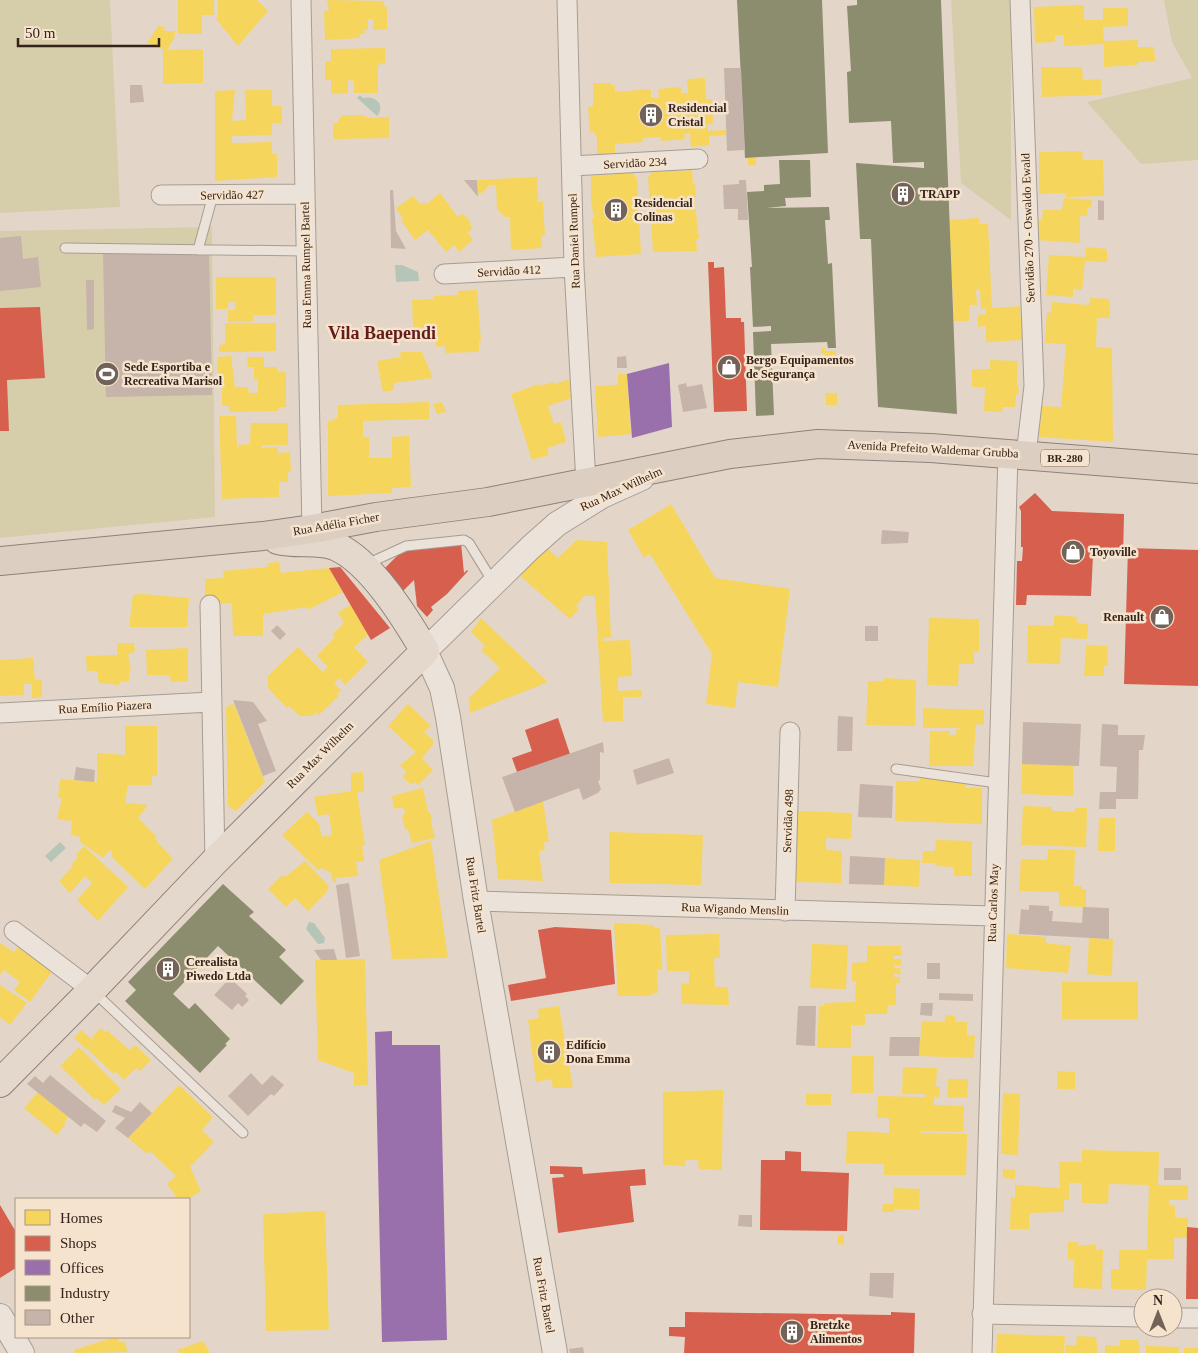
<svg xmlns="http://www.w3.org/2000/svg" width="1198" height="1353" viewBox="0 0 1198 1353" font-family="'Times New Roman',serif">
<rect width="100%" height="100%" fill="#e3d6c8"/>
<path fill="#d6ceaa" d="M0,0H110L120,207L0,213Z
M951,0H1011V220L961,183Z
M1164,0H1198V160L1141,164L1087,102L1192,78L1172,42Z
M212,227L215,517L0,538V231Z"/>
<path fill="#b5c6b8" d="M360,95L363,98C375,95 386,104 377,116L357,98Z
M395,265H402L418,272L419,281L396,282Z
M60,842L66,848L51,862L45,856Z
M309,922L314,923L325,938L324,943L318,944L306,929Z"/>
<path fill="#f6d55c" d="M178,0H214V15H202V34H178Z
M218,0H257L268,11L238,46L216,19L218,17Z
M327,0L383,1L385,7H387V29L373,30V19H368V30H364L365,34H360V38L325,40L324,11H329Z
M1084,5V20H1103V8H1128V26L1103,27L1104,41L1138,40V47H1154L1155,61L1138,62V65L1104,67V44L1064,46V35H1055V42L1035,43L1034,7Z
M159,25L165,28L164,31H175L174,39L167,50L203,49V83L163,84V50L157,44L156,46L147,43Z
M385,48V64L380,63V66H378V93H354V81L348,80V93L331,94V80H325V61H331V49Z
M1041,67H1082L1083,80L1101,79L1102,95L1042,97Z
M705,78L706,99H712L713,123L708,124V131L726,130V135L709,136V145L691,147L690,133L684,134L685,139L661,141V137L643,138V142L615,144V154L597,155V138L594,132H590L588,107L593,106V83H611V86H615V92L651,89V98H659L658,89L681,87V93H688L687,79Z
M235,90L232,121L246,120L245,90H272V106H282V123H272V135L232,136V143L272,142V154H277V177L215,181V91Z
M342,115H363L367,118L389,117V138L333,139V123H337Z
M1082,151L1083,160H1103L1104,196L1066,197V193L1039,194V152Z
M748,158H756V165H748Z
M692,170L693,184H695L696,197H694L699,239H696L697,251L653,252L648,177L653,172Z
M632,173L637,178L641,254L596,257L592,219L594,218L591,202V176Z
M537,177L538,202L543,201L545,236H541L542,248L511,250L510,217H505L497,209L496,185H490L482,193H478L477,180Z
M440,193L458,217L461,214L466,216L470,222L472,229L468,233L473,240L459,252L454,245L446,252L428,230L415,240L401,220L403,218L396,208L413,196L419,203H428Z
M1064,198L1092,200L1091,207H1088L1087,216H1080V243L1036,240L1037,219L1042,220L1043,210H1062Z
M979,218V224H988L992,308L1020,306L1022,340L986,342V326L978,327V315L986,314L985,308L981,309L980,290H976L977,305H970L969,321H954L949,220Z
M1086,247L1107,249V262L1085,261L1082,290L1073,289V297L1046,295L1049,255L1085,257Z
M216,277H276V315H253V322H228V310H235V302H229L227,309H216Z
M477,290L481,341H479V352L445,353V346L436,347V337H423L422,332H415L413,326L412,300L434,299V296L458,295V291Z
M1090,298L1109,299L1110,318H1097L1096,347L1112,348L1113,442L1039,437L1042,406L1061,407L1066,344L1045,343L1047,312L1051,313L1052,302L1089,305Z
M225,323H276V351L225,352Z
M225,344V352H219V345Z
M821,348H825V351H836V365H825L824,353H821Z
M400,352H422L433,378L394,383V390L383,392L377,361L401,357Z
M231,356L235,387H248L249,393H258V379L254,380V367H248L247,357H264V367H277V372H286V407H279L278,411L229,412V406H222V387H218L217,357Z
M990,360L1018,361L1017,383L1019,392L1016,395L1015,407H1003L1002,412L984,411L985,387H972V369H990Z
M618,374H627L631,434L598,437L595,386L618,385Z
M570,379L571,398L548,406L554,424L561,422L566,442L547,448L549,455L532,460L511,394L539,384L540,386L554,382L555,384Z
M825,393H837V405H826Z
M429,402V419L363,421V437H369V458H392V437L409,436L411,487L392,488V493L328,496V422L338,417V405Z
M442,402L446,412L437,414L433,404Z
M219,416H236L237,449L239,445L250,444L251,423H288V445H261V448L278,447V453L290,452L291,472H288V482H279V497L222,499Z
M671,504L715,578L790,589L778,687L738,682L735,708L706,704L712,654L650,554L644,558L628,530Z
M577,540L607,542L611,637L603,638V641L630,640L632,676L618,677V691L642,690V697H623V721L603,722L595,596H584L576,606L579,609L570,619L520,576L546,547L558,558Z
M279,562L281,573L329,568L343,592L308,610V607L263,614V636H233L232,603L205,604V579L224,578L223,571L268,567L267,563Z
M141,594L189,598L187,627H129L133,595Z
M351,605L368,635L354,647L368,662L345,685L339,678L334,683L341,691L337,694L339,696L319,715L316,712L312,716H300L289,706L287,708L268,688V676L298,647L323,672L328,667L317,656L335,637L332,635L344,623L338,612Z
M1054,615L1077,617V623L1088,624L1087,639L1061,638L1060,664L1027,663L1028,625L1054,626Z
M481,618L548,682L470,713L469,698L500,668L481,650L485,646L471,632Z
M929,618L979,619V652H974V664H959L958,686L927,685Z
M117,643H134L135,652L128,654L131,672H129L130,681L119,682V685L99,683L97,671H87L86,656L117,655Z
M1086,645L1107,646L1108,666L1104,665V676H1084Z
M188,648V681L171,682L170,675H147L146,650Z
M33,658L35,680L42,679V697L32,698V684H24V695L0,696V660Z
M884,678L916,680L915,726L866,725L868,681H884Z
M234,704L265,782L236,811L228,806L226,707Z
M408,704L431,726L424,732L433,740V745L422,758L433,770L418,785L415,782L411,785L402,776L407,773L400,765L416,752L388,726Z
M923,708L984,710V725L976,724L973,766H929L930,731H950V735H956V730L960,728H923Z
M125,726H157V776H152V785H128L125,803L148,805L138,818L157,837L155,839L173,859L145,889L111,856L113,854L110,850L103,858L79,841L81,837L71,835L72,821L57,819L62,798H58L60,779L97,782V753L125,755Z
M1022,764L1073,765V796L1021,794Z
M363,772L364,792H357L365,846H362L364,861L356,862L358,876L335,878L336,882H333L331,873L322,868L318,870L282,835L307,812L319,824L322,837L332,835L329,814L318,816L314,797L351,791V773Z
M920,776L966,783V788H982V824L895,821L896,781H920Z
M423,788L428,811L432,816L431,823L435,838L412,843L408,829H405L402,816L405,814L403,807L394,809L392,796Z
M543,801L549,842H544L545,850L539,851L543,881L498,879L492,820Z
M1023,806L1052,807V811L1075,812V808H1087L1086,847L1021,845Z
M797,811L852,813L851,839L826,838V850L842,851L841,883L795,882Z
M1099,818H1115V851H1098Z
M609,832L703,835L701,885L609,883Z
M936,840L972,841V876H954V867L935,866V863H922L923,851H935Z
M431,841L448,958L392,959L379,860Z
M84,846L128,887L98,921L77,900L92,883L85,876L70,893L59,881L73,866L71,864L78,858L76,855Z
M1048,849L1075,850L1074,886H1082V889H1086V907L1059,906V892L1019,891L1021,859L1047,860Z
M885,858L920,860L919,887L884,885Z
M305,861L329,886L326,893L308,911L295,898L286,907L268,889L282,875L285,877Z
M614,923L654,925V927L660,928L662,969L657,970L658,993L646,996H618Z
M719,934L720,958H714L715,987H728L729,1005L682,1004L681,984L689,983V971H667L666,935Z
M1007,934L1046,937V943L1071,946L1068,973L1006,968Z
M1089,938L1113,939L1112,976L1087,974Z
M0,943L14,952L20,945L53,970L30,1002L14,990L20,982L4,970L0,975Z
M812,944L848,945L846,989L810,988Z
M867,946H901V956H894V959H901V965H894V968H900L901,974H894V977H900V984L896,983V1005H888L887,1014H865V1025H851V1048H817L819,1006H824V1003L855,1002L856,981H852V963L867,962Z
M365,959L368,1085L354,1086V1073L318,1060L315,960Z
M1062,982H1138V1019H1062Z
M0,985L27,1003L10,1025L0,1017Z
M559,1006L573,1088H553L551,1079L536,1082L528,1020L539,1018L538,1009Z
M945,1015L955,1016V1022H967V1036L975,1035L974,1058L919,1056L922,1021L945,1022Z
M101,1028L105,1032L107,1030L129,1050L135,1045L151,1060L140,1071L136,1068L124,1080L116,1072L114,1074L88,1050L93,1044L87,1050L74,1038L81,1030L95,1042L92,1037Z
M79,1047L121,1089L104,1105L96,1098L95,1100L60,1066Z
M852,1056H874L873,1093H851Z
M903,1067L937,1068L936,1087H940L939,1097H934V1105L964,1106L963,1132L921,1131V1133L967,1134L966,1175H884V1164L846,1163L847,1131L889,1133V1118H877L878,1096L925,1097V1094H902Z
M1057,1071L1075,1072V1089H1057Z
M948,1079H968L967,1098L947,1097Z
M179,1085L213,1117L202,1130L214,1142L190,1167L201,1191L188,1199H178L167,1184L176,1176L150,1151L147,1154L128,1138Z
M723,1090L722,1170L699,1169L698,1160H685L686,1166L663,1165V1092Z
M38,1092L68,1117L65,1121V1125L57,1135L24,1108Z
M1003,1093L1020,1094L1018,1155L1001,1154Z
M806,1094H831V1105H806Z
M1082,1150L1159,1152L1158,1185H1188V1200H1169V1205L1175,1206V1218H1188L1187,1238H1174V1259H1147L1146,1290L1111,1289V1269H1119V1250H1147L1149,1185L1109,1184L1108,1204L1082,1203V1183H1069V1200H1064V1212L1029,1213V1229H1010L1011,1197H1015V1185L1060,1188L1059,1162H1082Z
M1003,1169L1015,1170V1179L1003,1178Z
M894,1188L920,1189L919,1210L894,1209V1212H882L883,1204H893Z
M325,1211L329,1330L266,1331L263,1214Z
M838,1235H844V1245L837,1244Z
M1068,1242H1078V1246L1096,1244V1250L1103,1249L1102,1289L1073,1288L1074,1260L1068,1259Z
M997,1334L1065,1336L1064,1353H996Z
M1077,1336L1096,1337L1098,1353H1065L1066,1345H1076Z
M115,1337H117L119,1342L124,1341L128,1352L75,1353L74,1350Z
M1120,1340H1138L1140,1353H1105V1345L1120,1346Z
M203,1341L210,1353H179L177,1350Z
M1146,1346L1179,1347V1353H1146Z
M1184,1348H1198V1353H1184Z"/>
<path fill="#d6604d" d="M708,262H714V268L724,267L726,318H741V322H744L747,411L714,412Z
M40,307L45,378L7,380L9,431H0V308Z
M1035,493L1052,511L1124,514L1123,557L1093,556L1091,596L1027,595L1026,605H1016L1017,561H1022L1023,547H1021V511L1019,507Z
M461,543L464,573L467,570L468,571L447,594L431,607L433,610L427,617L417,606L414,580L402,592L382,571L404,549Z
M1128,548L1198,550V686L1124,684Z
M340,567L341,568L390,628L371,640L329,568Z
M558,718L570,754L517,772L512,758L532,751L525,730Z
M555,927L611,930L615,984L511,1001L508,985L546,978L538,930Z
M785,1151L801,1152V1171L849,1173L847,1231L760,1230L761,1160H785Z
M550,1166L582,1167L583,1174L645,1169L646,1185L630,1186L634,1222L558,1233L552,1178L564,1177L563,1174H550Z
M0,1205L16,1232V1268L0,1278Z
M1187,1227L1198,1228V1299H1186Z
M685,1312L891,1315V1312L915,1313L914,1353H684L685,1337L669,1336V1327H685Z"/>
<path fill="#9970ab" d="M669,363L672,427L632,438L627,374Z
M392,1031V1045H440L447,1340L382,1342L375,1032Z"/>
<path fill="#8c8c6e" d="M737,0H822L828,153L745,158Z
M857,0H941L957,414L878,407L871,239H860L856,163L924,168V162L893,163L891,121L849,123L847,72L851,71L847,6L857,5Z
M779,160H810L811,197L785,198L786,206L766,208L829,207L830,220H825L828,264L832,263L836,348H828L827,342L771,344L774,415L756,416L753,332L771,331V326L753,327L750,267H752L747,192L764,191V185L780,184Z
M223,884L254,912L249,916L286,950L279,957L304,981L281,1005L218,946L173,994L189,1009L195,1003L230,1039L225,1044L227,1045L200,1073L125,1001L136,990L128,982Z"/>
<path fill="#c6b3a9" d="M724,68H741L745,150L727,151Z
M130,85H142L144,102L130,103Z
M464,180H477L478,197Z
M739,180H746L748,220H738V209H724L723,185L739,184Z
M390,190H393L396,231L406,249L391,248Z
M1098,200L1104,201V220H1098Z
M21,236L23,259L38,257L41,287L0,291V238Z
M209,252L212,395L106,397L103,253Z
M86,280H94V329L87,330Z
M626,356L627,368H617V357Z
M686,383L687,387L702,384L707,408L683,412L678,385Z
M882,530L909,532L908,543L881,544Z
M277,625L286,634L280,640L271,631Z
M865,626H878V641H865Z
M233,700L253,702L267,721L258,724L276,771L263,776Z
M838,716L853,717L852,751H837Z
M1023,722L1081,724L1079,766L1022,764Z
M1102,724L1118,725V735H1145L1143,750H1139L1138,799H1116V809H1099L1100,792H1116L1117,767L1100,766Z
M603,742L604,753L600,752V780L598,781L601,789L598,793L583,800L579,788L515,812L502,777Z
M669,758L674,773L637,785L633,770Z
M76,767L95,770L94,782L74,780Z
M860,784L893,786L892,818L858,817Z
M850,856L885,858L884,885L849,884Z
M349,883L360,956L346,958L336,885Z
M1029,905L1049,906V911H1053L1052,921L1082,923L1083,907L1109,908V939L1019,934L1021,909L1029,910Z
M334,949L337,960H321L314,950Z
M927,963H940V979H927Z
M230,978L247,994L245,996L249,1000L242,1007L238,1003L232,1010L214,995Z
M939,993L973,994V1001L939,1000Z
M921,1003H933L932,1016L920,1015Z
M798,1006H816L815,1046L796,1045Z
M890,1037H920L919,1056H889Z
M251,1073L262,1085L272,1075L284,1085L274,1096L271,1094L248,1116L228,1096Z
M50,1075L106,1121L97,1132L84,1123L81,1127L27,1084L35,1076L43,1083Z
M140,1102L152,1113L128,1138L115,1128L125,1118L112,1112L115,1105L131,1112Z
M1164,1168H1181V1180H1164Z
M739,1215H752V1227L738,1226Z
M870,1273H894L893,1298L869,1296Z
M583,1347L584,1353H570L569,1349Z"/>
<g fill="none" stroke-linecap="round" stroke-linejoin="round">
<g stroke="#a79c92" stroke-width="11">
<path id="service" d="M65,248L306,251
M198,250L213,195
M367,564L406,546L464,540L469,543L493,582
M896,769L997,783
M94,992L243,1133"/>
</g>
<g stroke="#a79c92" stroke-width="21">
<path id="minor" d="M301,0L312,529
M567,0L574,267L586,483
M1020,0L1034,386L1026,455
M572,166L698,159
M161,195L304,194
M444,274L574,267
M210,605L215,861
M0,713L211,702
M476,901L993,916
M785,911L790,732
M14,931L92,990
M982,1314L1143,1317
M1173,1318H1198
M982,1353L1008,454"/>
</g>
<g stroke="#a79c92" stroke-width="26">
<path id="tertiary" d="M0,1316L22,1353
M555,1353L476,901L448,717L442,688L425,651L530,548L557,524L602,496L642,478"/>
</g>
<g stroke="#8d8179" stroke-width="30">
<path id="primary" d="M0,1083L92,990L215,861L425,651C406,619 371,561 335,546C317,539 296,545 278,540"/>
</g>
<g stroke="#8d8179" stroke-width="30">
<path id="trunk" d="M0,561L263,536L312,529L376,517L488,502L730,454L818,444L931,448L1198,469"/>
</g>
<use href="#service" stroke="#ebe3da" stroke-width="9"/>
<use href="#minor" stroke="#ebe3da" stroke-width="19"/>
<use href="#tertiary" stroke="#ebe3da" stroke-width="24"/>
<use href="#primary" stroke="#e3d8cb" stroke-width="28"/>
<use href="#trunk" stroke="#dccfc2" stroke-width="28"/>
</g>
<defs>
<g id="building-disc" transform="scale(1.25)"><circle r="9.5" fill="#726258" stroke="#f5e3cd"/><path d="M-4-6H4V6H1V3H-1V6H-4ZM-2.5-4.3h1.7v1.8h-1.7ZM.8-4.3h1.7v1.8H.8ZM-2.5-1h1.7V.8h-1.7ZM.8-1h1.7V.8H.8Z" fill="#fff"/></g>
<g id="shop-disc" transform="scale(1.25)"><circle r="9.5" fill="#726258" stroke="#f5e3cd"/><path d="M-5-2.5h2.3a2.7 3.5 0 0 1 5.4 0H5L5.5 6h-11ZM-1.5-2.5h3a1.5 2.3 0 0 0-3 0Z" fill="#fff"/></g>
<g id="stadium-disc" transform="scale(1.25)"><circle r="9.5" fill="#726258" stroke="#f5e3cd"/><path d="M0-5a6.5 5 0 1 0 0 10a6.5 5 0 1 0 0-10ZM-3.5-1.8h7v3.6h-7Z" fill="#fff"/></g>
</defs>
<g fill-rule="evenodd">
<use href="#building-disc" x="651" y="115"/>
<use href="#building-disc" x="903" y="194"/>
<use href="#building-disc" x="616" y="210"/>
<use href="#shop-disc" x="729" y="367"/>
<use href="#stadium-disc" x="107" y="374"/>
<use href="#shop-disc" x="1073" y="552"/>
<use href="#shop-disc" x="1162" y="617"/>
<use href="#building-disc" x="168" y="969"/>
<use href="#building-disc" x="549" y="1052"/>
<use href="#building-disc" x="792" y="1332"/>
</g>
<g text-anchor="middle" stroke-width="5" stroke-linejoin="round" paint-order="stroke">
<rect fill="#f5e3cd" stroke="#6f5d50" stroke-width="1" x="1041" y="449.5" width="48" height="17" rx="4"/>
<g font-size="11" font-weight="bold" fill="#35231b">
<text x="1065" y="462">BR-280</text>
</g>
<g font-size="12" font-weight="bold" fill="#35231b" stroke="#f5e3cd" text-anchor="start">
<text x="668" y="112">Residencial<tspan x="668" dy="14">Cristal</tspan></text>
<text x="920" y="198">TRAPP</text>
<text x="634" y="207">Residencial<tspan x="634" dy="14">Colinas</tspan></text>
<text x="746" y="364">Bergo Equipamentos<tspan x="746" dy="14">de Segurança</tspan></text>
<text x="124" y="371">Sede Esportiba e<tspan x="124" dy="14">Recreativa Marisol</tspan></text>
<text x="1090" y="556">Toyoville</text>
<text x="1144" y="621" text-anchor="end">Renault</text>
<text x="186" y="966">Cerealista<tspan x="186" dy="14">Piwedo Ltda</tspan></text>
<text x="566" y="1049">Edifício<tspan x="566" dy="14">Dona Emma</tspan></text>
<text x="810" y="1329">Bretzke<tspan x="810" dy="14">Alimentos</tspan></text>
</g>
<g font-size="12" fill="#35231b" stroke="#f5e3cd">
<text transform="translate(635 163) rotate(-3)" y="4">Servidão 234</text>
<text transform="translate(232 195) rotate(-1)" y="4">Servidão 427</text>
<text transform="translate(1028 228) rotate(-92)" y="4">Servidão 270 - Oswaldo Ewald</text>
<text transform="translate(574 241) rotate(-92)" y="4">Rua Daniel Rumpel</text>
<text transform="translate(306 265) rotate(-91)" y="4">Rua Emma Rumpel Bartel</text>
<text transform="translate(509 271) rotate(-3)" y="4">Servidão 412</text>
<text transform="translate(933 449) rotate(3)" y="4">Avenida Prefeito Waldemar Grubba</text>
<text transform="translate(621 489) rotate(-25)" y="4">Rua Max Wilhelm</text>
<text transform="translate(336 524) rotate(-10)" y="4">Rua Adélia Ficher</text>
<text transform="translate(105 707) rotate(-3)" y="4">Rua Emílio Piazera</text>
<text transform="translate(320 755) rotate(-45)" y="4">Rua Max Wilhelm</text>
<text transform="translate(788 821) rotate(-88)" y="4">Servidão 498</text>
<text transform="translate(476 895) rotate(81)" y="4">Rua Fritz Bartel</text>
<text transform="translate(993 903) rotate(-88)" y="4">Rua Carlos May</text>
<text transform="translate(735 909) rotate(2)" y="4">Rua Wigando Menslin</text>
<text transform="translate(544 1295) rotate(80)" y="4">Rua Fritz Bartel</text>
</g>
<g font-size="18" font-weight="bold" fill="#621d1a" stroke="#f5e3cd">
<text x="382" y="339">Vila Baependi</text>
</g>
</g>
<rect x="15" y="1198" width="175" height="140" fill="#f5e3cd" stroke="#a89686"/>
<rect x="25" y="1210" width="25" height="15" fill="#f6d55c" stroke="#a89686"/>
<text x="60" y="1223" font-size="15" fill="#35231b">Homes</text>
<rect x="25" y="1236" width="25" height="15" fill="#d6604d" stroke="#a89686"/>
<text x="60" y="1248" font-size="15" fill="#35231b">Shops</text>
<rect x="25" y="1260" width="25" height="15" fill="#9970ab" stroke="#a89686"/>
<text x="60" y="1273" font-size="15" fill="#35231b">Offices</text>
<rect x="25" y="1286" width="25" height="15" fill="#8c8c6e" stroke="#a89686"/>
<text x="60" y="1298" font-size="15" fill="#35231b">Industry</text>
<rect x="25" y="1310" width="25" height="15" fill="#c6b3a9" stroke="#a89686"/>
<text x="60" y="1323" font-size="15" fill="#35231b">Other</text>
<g transform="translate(1158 1313)"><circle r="24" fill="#f5e3cd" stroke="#a89686"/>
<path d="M0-4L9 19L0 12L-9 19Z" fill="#726258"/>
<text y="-8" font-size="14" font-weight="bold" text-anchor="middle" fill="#35231b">N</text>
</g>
<path d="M18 38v8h141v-8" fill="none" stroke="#35231b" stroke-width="2.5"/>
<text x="25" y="38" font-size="15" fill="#35231b" stroke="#f5e3cd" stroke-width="4" paint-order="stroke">50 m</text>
</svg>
